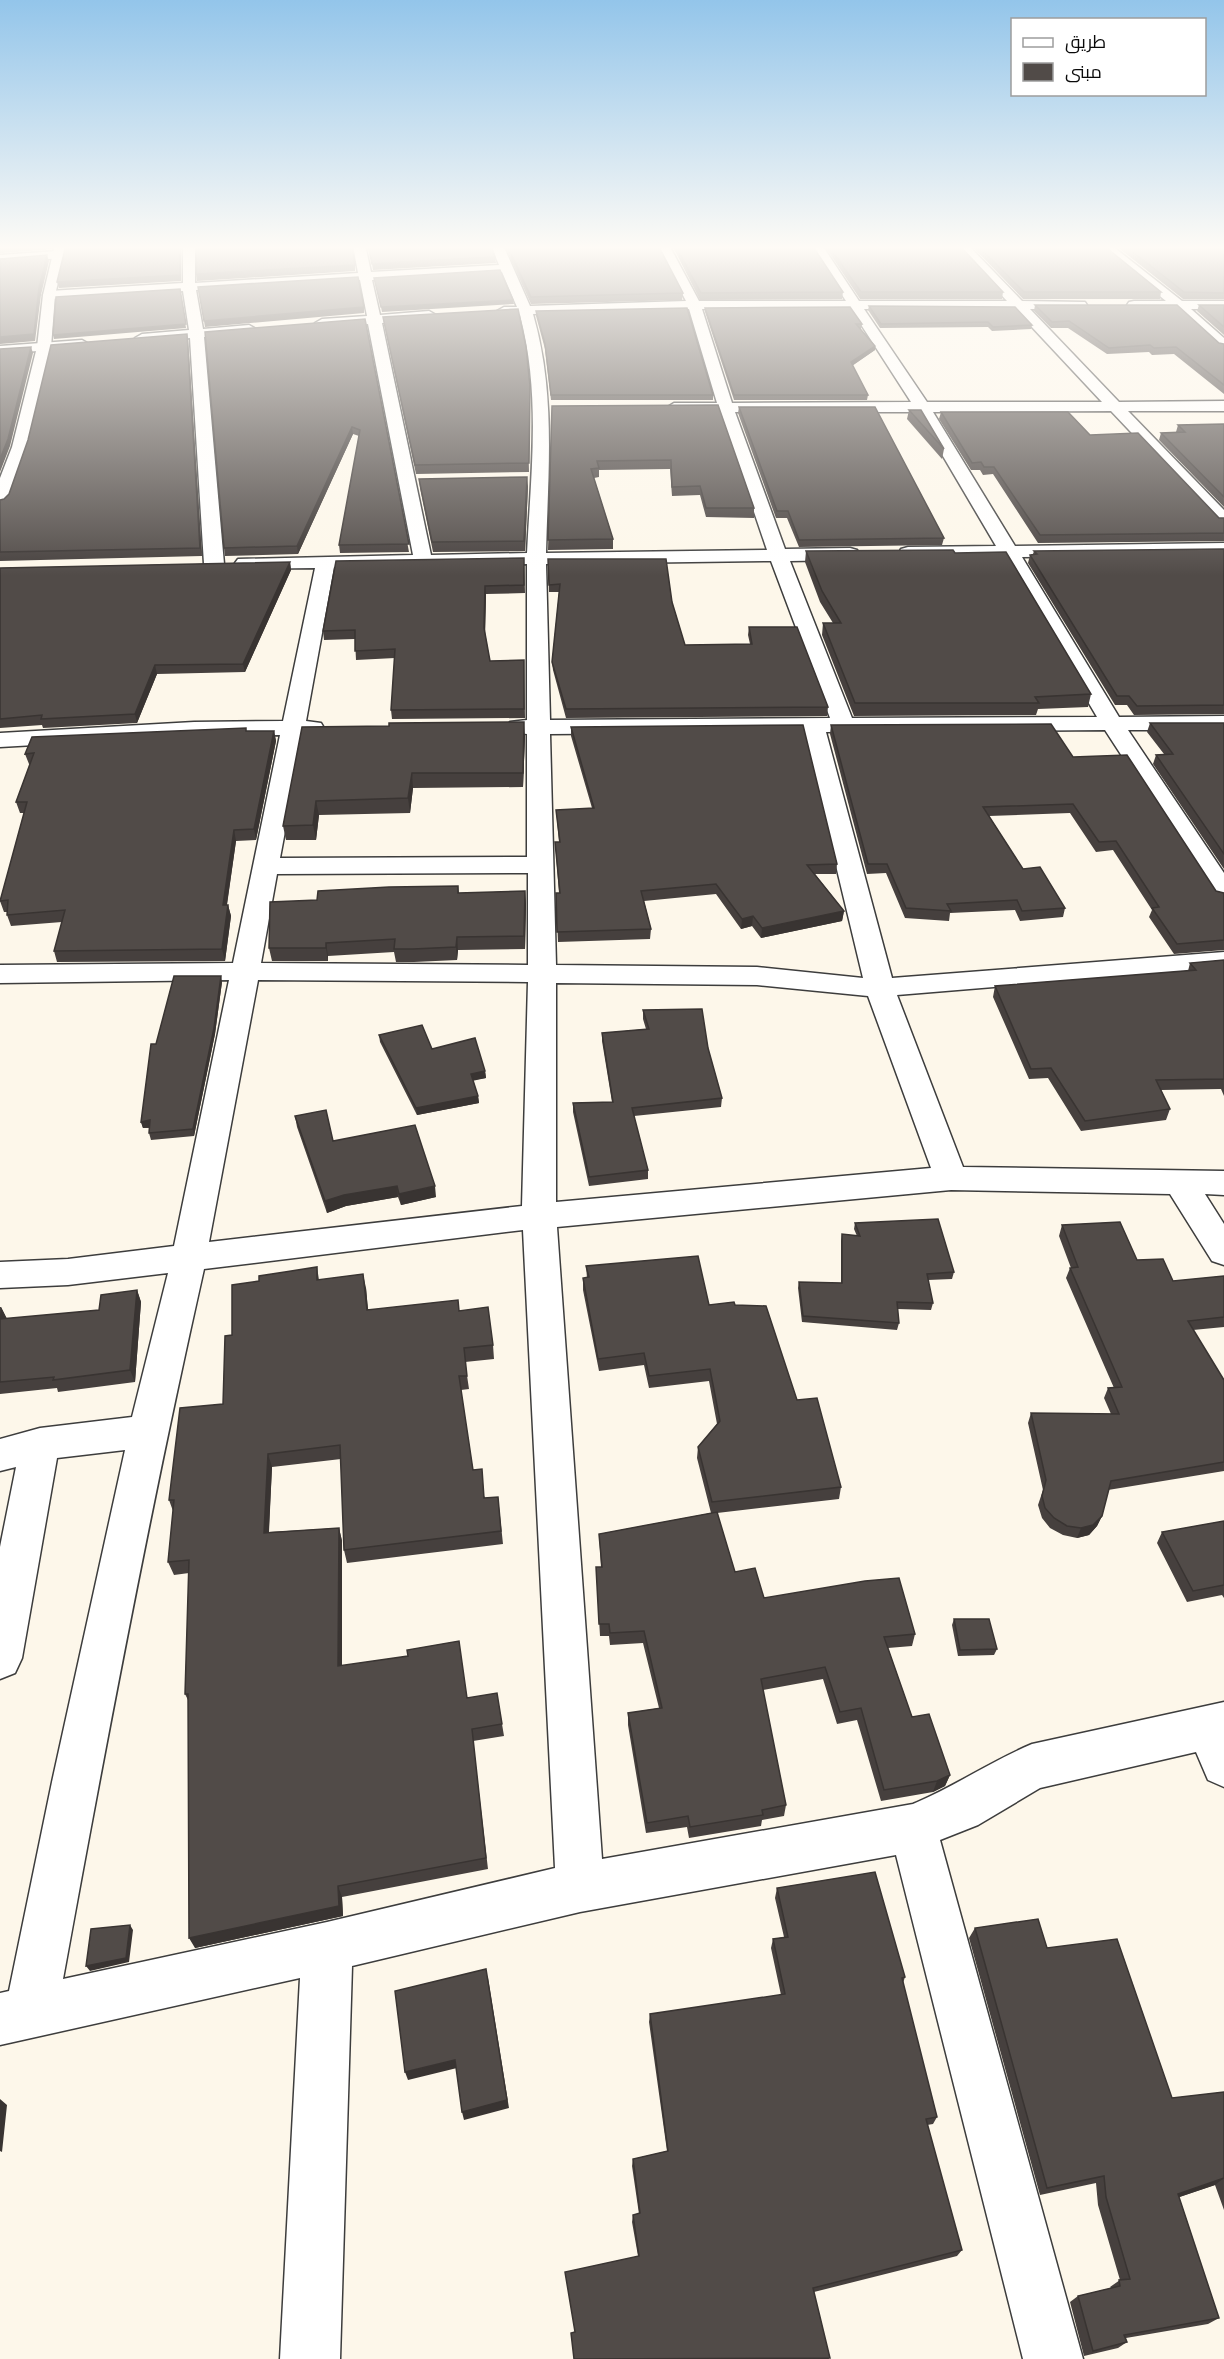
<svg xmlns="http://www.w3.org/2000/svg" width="1224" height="2359" viewBox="0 0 1224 2359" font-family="'Noto Serif',Cairo,serif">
<rect width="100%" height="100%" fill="#fdf7ea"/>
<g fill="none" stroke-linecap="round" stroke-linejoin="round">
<g stroke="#3d3d3d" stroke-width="3">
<path id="minor" d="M183,245H195V283L358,273L353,245H365L371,272L499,265L491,245H503L530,306L686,301L657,245H669L699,301H846L810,245H822L859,301H1007L955,245H968L1022,301L1085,302L1087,305L1085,308L1080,309H1030L1119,402L1224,401V411H1128L1224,510V525L1218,524L1111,411L933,412L1015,546L1224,543V555L1022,557L1119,717L1224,716V730H1128L1224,873V901L1215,899L1105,730L826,732L892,978L1224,952V968L897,995L963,1167L1224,1171V1195L1205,1194L1224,1224V1265L1212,1261L1170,1194L951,1190L557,1227L602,1859L913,1804C954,1787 991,1761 1032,1744L1224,1702V1787L1208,1780L1196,1752L1040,1788L978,1825L940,1840L1083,2359H1023L896,1855L580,1912L352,1966L340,2359H280L300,1978L0,2045V1993L9,1991L52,1782L125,1450L57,1458L22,1658L15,1673L0,1679V1547L16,1467L0,1471V1439L40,1428L132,1417L168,1273L68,1285L0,1288V1262L68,1259L174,1246L229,980L0,983V965L233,963L280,735L194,736L0,747V733L194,722L283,721L315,568L245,569L238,567L235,563L238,559L413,555L368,324L322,327L315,323L322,319L367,316L360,280L196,290L203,329L249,325L256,329L249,333L204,337L224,564L221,568H207L204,564L190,338L142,342L135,338L142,334L189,330L183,291L49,299L43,295L49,291L183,283ZM502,272L517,307H504L497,311L504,315H520C541,394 531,472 527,553L431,555L382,323L429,319L436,315L429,311L380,315L372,280ZM689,309L717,403H674L666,408L674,413L720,412L767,550L546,553C548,470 556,394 533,314ZM702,309H851L911,402L732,403ZM864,309H1015L1102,402H927ZM735,412H917L996,546L908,547L901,549L899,553L901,557L908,559L1003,557L1097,717L852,718L790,561L850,560L857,558L859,554L857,550L850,548L785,549ZM771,561L830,718L550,720L546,564ZM527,564V720L510,722L507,727L510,732L527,734V857L280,858L303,735L321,733L324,728L321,723L306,721L334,567ZM804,732L863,978L757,967L556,965L550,734ZM528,873V965L261,963L277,874ZM258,980L528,982L522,1206L209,1242ZM556,983L757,985L868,996L931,1168L556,1202ZM523,1230L555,1868L327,1922L63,1979C106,1742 151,1504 204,1269Z
M1097,245H1111L1182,301H1224V309H1191L1224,338V349L1219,348L1175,309L1129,308L1127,305L1129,302L1134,301H1166Z
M57,251L63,255L61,258L0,263V255Z
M82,340L89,344L87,347L0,354V346Z"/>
</g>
<g stroke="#3d3d3d" stroke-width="3">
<path id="tertiary" d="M55,245H67L55,295L51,347L28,447L9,501L6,505L0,506V478L12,447L37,347L43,295Z"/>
</g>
<use href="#minor" fill="#fff" fill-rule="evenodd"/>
<use href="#tertiary" fill="#fff" fill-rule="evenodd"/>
</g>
<path fill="#46403e" d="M504,245H658L683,293L682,300L531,304Z
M672,245H812L843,292L842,299L700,300Z
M824,245H959L1003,292L1002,299H860Z
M971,245H1103L1161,292L1160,299H1023Z
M1115,245H1224V299H1183Z
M1035,305L1224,344V394L1174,354L1152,355L1149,352L1107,354L1068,328H1051L1034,311Z
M1199,305H1224V335L1197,311Z
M869,306L1032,325L1031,329L992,331L988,327L880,328L868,310Z
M705,308L862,324L861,329H860L875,346V350L852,366L868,395L867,400H734L705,312Z
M536,311L713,395V400H551L545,349L536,316Z
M383,317L526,347L529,472L416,474L384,324Z
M365,319L409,552L340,553L339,545L359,436L353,434L298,554L225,556L224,548Z
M188,340L202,556L0,561V500L4,499Z
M718,405L754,508V518L706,517L700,495L672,496L670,469L599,470V477L594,478L613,539V549L548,550L552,406Z
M739,407L944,538L942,545L799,547L787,518H776L738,413Z
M909,410L944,449L942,459L907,419Z
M941,412L1090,435L1219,518H1224V541L1038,543L993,474L983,475L980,470H971L939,419Z
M1224,424V507L1159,440L1161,433L1176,432L1178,425Z
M419,479L528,486L525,551L433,552L420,488Z
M1224,549V714L1134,715L1127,705H1115L1028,563L1030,555L1033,554L1034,551Z
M806,551L955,553L1091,694L1088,707L1038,709L1036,715L854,716L822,635L823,623H833L820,602L805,562Z
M524,558L525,593L486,594L485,632L490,661L524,660L525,718L392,719L391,710L395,658L356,660L355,639L324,640L323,631Z
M548,559L672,602L685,645L750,644L748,635L749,627L828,707L827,716L566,718L553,670L552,662L559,592H549Z
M290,562L291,570L245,672L157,674L137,723L43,728L42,725L0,728V568Z
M1150,723H1224V869L1153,764L1156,755L1164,754L1147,732Z
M831,725L1073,757L1216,891L1224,893V950L1174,954L1149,917L1152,910L1113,850L1096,852L1070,813L989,816L1023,869L1065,908L1063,917L1020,921L1015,910L950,913L949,921L905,918L886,873L867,874L830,734Z
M302,727L525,736L523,787L413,788L410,813L319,815L316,840H286L283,826Z
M571,727L837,864L836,874H815L844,911L842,921L761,938L752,926L741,929L716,894L644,901L651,929L650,939L558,942L556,893H559L555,842H559L556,810L592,808L571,736Z
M247,731H274L276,741L256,840L236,841L227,905H228L231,916L225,961L57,962L54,951L62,922L11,926L7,915V912H4L0,901L24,813H20L16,802L30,764H29L25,754Z
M458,886L459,893L525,891L526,904L525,949L458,950L457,960L414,962H396L394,952L328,956V961H272L269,948L317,900Z
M1224,960V1096L1221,1089L1161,1090L1170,1109L1166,1120L1081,1131L1048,1078L1029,1079L993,997L995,986L1188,971L1190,963Z
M222,982L215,1034L194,1136L151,1140L149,1133L150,1128H143L141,1122L156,1044Z
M643,1010L708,1048L722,1098L721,1107L634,1116L648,1170V1179L589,1186L573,1112V1103L612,1102L602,1041V1033L646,1029L643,1019Z
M379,1035L432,1049L485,1071L486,1078L473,1080L478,1096L479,1103L417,1115L380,1042Z
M295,1116L333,1141L436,1197L401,1205L398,1197L346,1206L327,1213L297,1127Z
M855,1223L954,1272L952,1279L928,1280L933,1303L931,1310L897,1309L899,1323L897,1330L802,1322L798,1288L799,1282L841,1283V1241L842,1234L857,1236L854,1229Z
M1062,1225L1137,1260L1173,1281L1224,1276V1327L1193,1330L1224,1380V1471L1108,1490L1102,1516L1097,1526L1089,1535L1077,1538L1063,1535L1050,1528L1042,1518L1038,1505L1043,1490L1028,1423L1031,1413L1111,1414L1104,1398L1108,1388H1114L1066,1278L1070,1268H1071L1059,1236Z
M586,1266L709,1305H735L797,1400L841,1487L839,1499L717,1513L735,1572L764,1598L915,1634L912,1646L888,1648L912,1717L950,1775L945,1786L933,1792L881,1801L857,1720L837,1724L823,1679L763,1690L786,1805L784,1816L762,1820L761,1826L689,1838L687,1827L646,1833L628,1725V1713L659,1708L643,1643L610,1645L609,1636H600L596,1567H601L599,1534L711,1513L697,1458L698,1447L717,1424L709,1381L649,1388L644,1365L599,1371L583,1290V1278H587Z
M317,1267L319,1280L366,1288L368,1309L459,1311L493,1345L494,1359L465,1362L469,1389L461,1390L473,1470L485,1498L498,1497L503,1544L347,1563L344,1550L341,1459L272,1467L269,1532L339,1528L342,1541V1666L467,1698L502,1724L504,1736L473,1741L488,1869L342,1897L343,1916L195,1948L188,1700L185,1694L189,1573L174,1575L168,1562L173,1511L169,1500L223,1404L232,1335L259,1281Z
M137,1290L141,1302L135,1382L58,1392L57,1388L0,1394V1307H1L7,1319L99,1310Z
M1224,1521V1598L1222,1595L1187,1602L1157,1543L1162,1532Z
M954,1619L997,1649L994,1655L958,1656L952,1625Z
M777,1888L905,1977L903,1983L937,2117L933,2124L927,2125L962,2250L957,2256L814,2292L829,2359H574L575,2332L638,2256L632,2222L633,2215L639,2214L632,2166L633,2159L667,2151L649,2022L650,2014L781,1995L771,1948L773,1939L784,1937L775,1898Z
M975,1928L1047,1948L1172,2098L1224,2092V2210L1215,2185L1179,2197L1219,2318L1208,2324L1126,2338L1127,2342L1118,2348L1084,2356L1070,2302L1078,2296L1111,2288L1110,2287L1120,2280L1098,2205L1096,2183L1040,2195L969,1938Z"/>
<path fill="#393432" d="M19,245H54L52,249L0,253V247Z
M181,245V281L59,288L57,282Z
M47,255L49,261L41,295L35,341L0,344V337L39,288Z
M495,257L496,263L373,270L372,264Z
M355,265V271L197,281L196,274Z
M180,289L186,328L54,339L53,335Z
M513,300L514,304L382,312L381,307Z
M364,307V313L205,327L204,321Z
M187,334L188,340L202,556L200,548Z
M875,346V350L850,367L851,362Z
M31,347L33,353L10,446L0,472V459Z
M352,427L353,434L298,554L297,546Z
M527,477L528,486L525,551L524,541Z
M290,562L291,570L245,672L243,664Z
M485,586L486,594L485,637L484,628Z
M155,665L157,674L137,723L135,714Z
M524,722L525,736L523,787V773Z
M274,731L276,741L256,840L254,829Z
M412,773L413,788L410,813L408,798Z
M316,801L319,815L316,840L313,825Z
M234,830L236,841L225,917L223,905Z
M525,891L526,904L525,949L524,936Z
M228,905L231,916L225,961L222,949Z
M844,911L842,921L761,938L762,928Z
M753,916L752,926L741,929L742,919Z
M457,937L458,950L457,960L456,947Z
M326,943L328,956V961L326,948Z
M221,976L222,982L215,1034L194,1136L193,1129Z
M485,1071L486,1078L472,1081L471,1074Z
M478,1096L479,1103L417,1115L416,1108Z
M150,1120L152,1127L143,1128L141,1122Z
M397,1186L398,1197L346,1206L327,1213L325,1201L344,1195Z
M435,1186L436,1197L401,1205L399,1194Z
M363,1274L366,1288L369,1323L367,1310Z
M137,1290L141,1302L135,1382L130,1370Z
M1,1307L7,1319L0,1321V1316Z
M268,1454L272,1467L268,1546L264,1533Z
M1102,1516L1097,1526L1089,1535L1077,1538L1081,1528Z
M339,1528L342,1541V1679L338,1666Z
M950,1775L945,1786L933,1792L937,1781Z
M338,1886L342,1897L343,1916L195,1948L189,1938Z
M130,1925L133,1930L129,1962L90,1971L86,1966Z
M488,1978L509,2108L464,2120L462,2112Z
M455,2060L457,2068L408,2080L405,2072Z
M0,2099L7,2105L2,2152L0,2151Z
M1224,2178L1215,2185L1168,2201L1178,2194Z"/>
<path fill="#514b48" stroke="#393432" stroke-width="1.5" d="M0,245H19L0,247Z
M66,245H180V275L57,282Z
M196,245H351L355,265L196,274Z
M368,245H491L495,257L372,264Z
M507,245H658L683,293L531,297Z
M675,245H812L843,292L701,293Z
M828,245H959L1003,292H861Z
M977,245H1103L1161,292H1024Z
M1124,245H1224V293L1184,292Z
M47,255L39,288L34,334L0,337V259Z
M500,270L513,300L381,307L374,278Z
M358,277L364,307L204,321L198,287Z
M180,289L186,324L53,335L56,297Z
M1035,305H1177L1219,343L1224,344V385L1176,347L1154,348L1150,345L1109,348L1069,321L1052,322Z
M1199,305H1224V327Z
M869,306L1015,307L1032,325L993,327L988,322L881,324Z
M850,307L862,324H856L875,346L851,362L868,395H734L705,308Z
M687,308L713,395H551L545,344L536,311Z
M518,309L526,347L530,386L529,463L415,465L383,317Z
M365,319L409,544L339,545L360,430L352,427L297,546L224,548L205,332Z
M187,334L200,548L0,552V500L4,499L9,494L28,440L51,345Z
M31,347L8,439L0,459V349Z
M718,405L754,508H706L700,486L672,487L671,460L597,461L599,468L591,469L613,539L548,540L552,406Z
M739,407H875L944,538L799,540L788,511H777Z
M909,410H921L944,449Z
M941,412H1068L1090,435L1138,433L1219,518H1224V533L1040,535L994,467H984L981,462L972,463Z
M1224,424V497L1161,433L1185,432L1178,425Z
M527,477L524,541L432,542L419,479Z
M1224,549V705L1137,706L1129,696H1117L1030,555L1037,554L1034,551Z
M953,550L955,553L1006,552L1091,694L1035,697L1039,703H855L823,623H841L822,591L806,551Z
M524,558V585L485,586L484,628L490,661L524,660V709L391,710L395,649L355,651V630L323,631L336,561Z
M548,559H666L672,602L685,645L752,644L749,627H797L828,707L566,709L552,662L560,584L549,585Z
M290,562L243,664L155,665L135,714L41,719L42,715L0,719V568Z
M524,722L523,773H412L408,798L316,801L313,825L283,826L302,727L389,726V723Z
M1150,723H1224V854L1156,755L1173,754Z
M1051,724L1073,757L1127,755L1216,891L1224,893V940L1177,944L1152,908L1159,907L1116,841L1099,842L1073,804L983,807L1023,869L1040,867L1065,908L1022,911L1017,900L947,904L951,911L906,908L887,864H868L831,725Z
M803,725L837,864L807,865L844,911L762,928L753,916L742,919L716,884L641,891L651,929L557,932L556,893H560L555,842H560L556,810L594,808L571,727Z
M246,728V731H274L254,829L234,830L223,905H228L222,949L54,951L65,910L7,915L8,900L0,901L27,802H16L34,753L25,754L32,737Z
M458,886V893L525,891L524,936L457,937L456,947L413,949H394L395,939L326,943V948H269L270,902L317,900L318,891L389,887Z
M1224,960V1079L1156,1080L1170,1109L1085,1121L1051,1068L1031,1069L995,986L1196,970L1190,963Z
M174,976H221L214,1028L193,1129L149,1133L150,1120L141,1122L151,1044H156Z
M702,1009L708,1048L722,1098L632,1108L648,1170L589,1177L573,1103L613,1102L602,1033L649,1029L643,1010Z
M422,1025L432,1049L475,1038L485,1071L471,1074L478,1096L416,1108L379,1035Z
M326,1110L333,1141L415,1125L435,1186L399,1194L397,1186L344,1195L325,1201L295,1116Z
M938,1219L954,1272L927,1274L933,1303L897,1302L899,1323L803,1316L799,1282L842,1283V1234L860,1236L855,1223Z
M1120,1222L1137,1260L1163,1259L1173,1281L1224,1276V1317L1188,1321L1224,1380V1462L1111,1481L1102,1516L1093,1525L1081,1528L1067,1526L1054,1518L1045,1508L1042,1496L1046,1480L1031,1413L1119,1414L1108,1388L1122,1387L1070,1268L1078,1267L1062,1225Z
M698,1256L709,1305L734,1302L735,1305L766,1306L797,1400L817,1398L841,1487L712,1502L698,1447L720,1421L710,1369L649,1376L644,1353L598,1359L583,1278L589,1277L586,1266Z
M317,1267V1280L363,1274L367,1310L458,1300L459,1311L488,1307L493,1345L464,1348L467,1376H459L473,1470L482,1469L484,1498L498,1497L501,1531L344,1550L340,1445L268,1454L264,1533L339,1528L338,1666L408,1656L407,1650L459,1641L467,1698L497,1693L502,1724L472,1729L486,1858L338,1886L339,1906L189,1938L188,1694H185L189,1560L168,1562L174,1500H169L180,1408L223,1404L225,1336L232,1335V1285L259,1281V1276Z
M137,1290L130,1370L53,1380L54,1377L0,1382V1319L99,1310L101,1295Z
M717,1512L735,1572L755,1568L764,1598L865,1581L899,1578L915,1634L884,1637L912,1717L929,1714L950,1775L937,1781L884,1790L861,1708L840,1712L825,1667L761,1679L786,1805L762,1810L763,1815L690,1827L688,1816L647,1823L628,1713L662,1708L644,1631L610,1633L609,1624H599L596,1567H602L599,1534Z
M1224,1521V1585L1193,1591L1162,1532Z
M954,1619H989L997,1649L960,1650Z
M875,1872L905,1977L902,1978L937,2117L926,2119L962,2250L813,2288L830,2358L574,2359L571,2333L575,2332L565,2272L639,2256L633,2215L640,2213L633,2159L668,2151L650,2014L785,1994L773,1939L788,1937L777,1888Z
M1038,1919L1047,1948L1117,1939L1172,2098L1224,2092V2178L1178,2194L1219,2318L1124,2335L1127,2342L1093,2351L1078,2296L1120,2286L1119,2280L1130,2279L1106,2197L1104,2176L1047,2188L975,1928Z
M130,1925L126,1958L86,1966L91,1929Z
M486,1969L507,2100L462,2112L455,2060L405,2072L395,1991Z"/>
<linearGradient id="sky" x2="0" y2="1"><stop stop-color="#93c5ea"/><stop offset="0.43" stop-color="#fefbf6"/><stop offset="1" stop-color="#fefbf6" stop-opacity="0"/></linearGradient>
<rect width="1224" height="576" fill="url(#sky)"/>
<rect x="1011" y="18" width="195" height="78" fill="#ffffff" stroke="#9d9d9d" stroke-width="1.5"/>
<rect x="1023" y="38" width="30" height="9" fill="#ffffff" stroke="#9d9d9d" stroke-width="1.5"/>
<text x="1065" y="48" font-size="18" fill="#0a0a0a">طريق</text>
<rect x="1023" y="63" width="30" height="18" fill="#514b48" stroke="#9d9d9d" stroke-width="1.5"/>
<text x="1065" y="78" font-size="18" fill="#0a0a0a">مبنى</text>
</svg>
